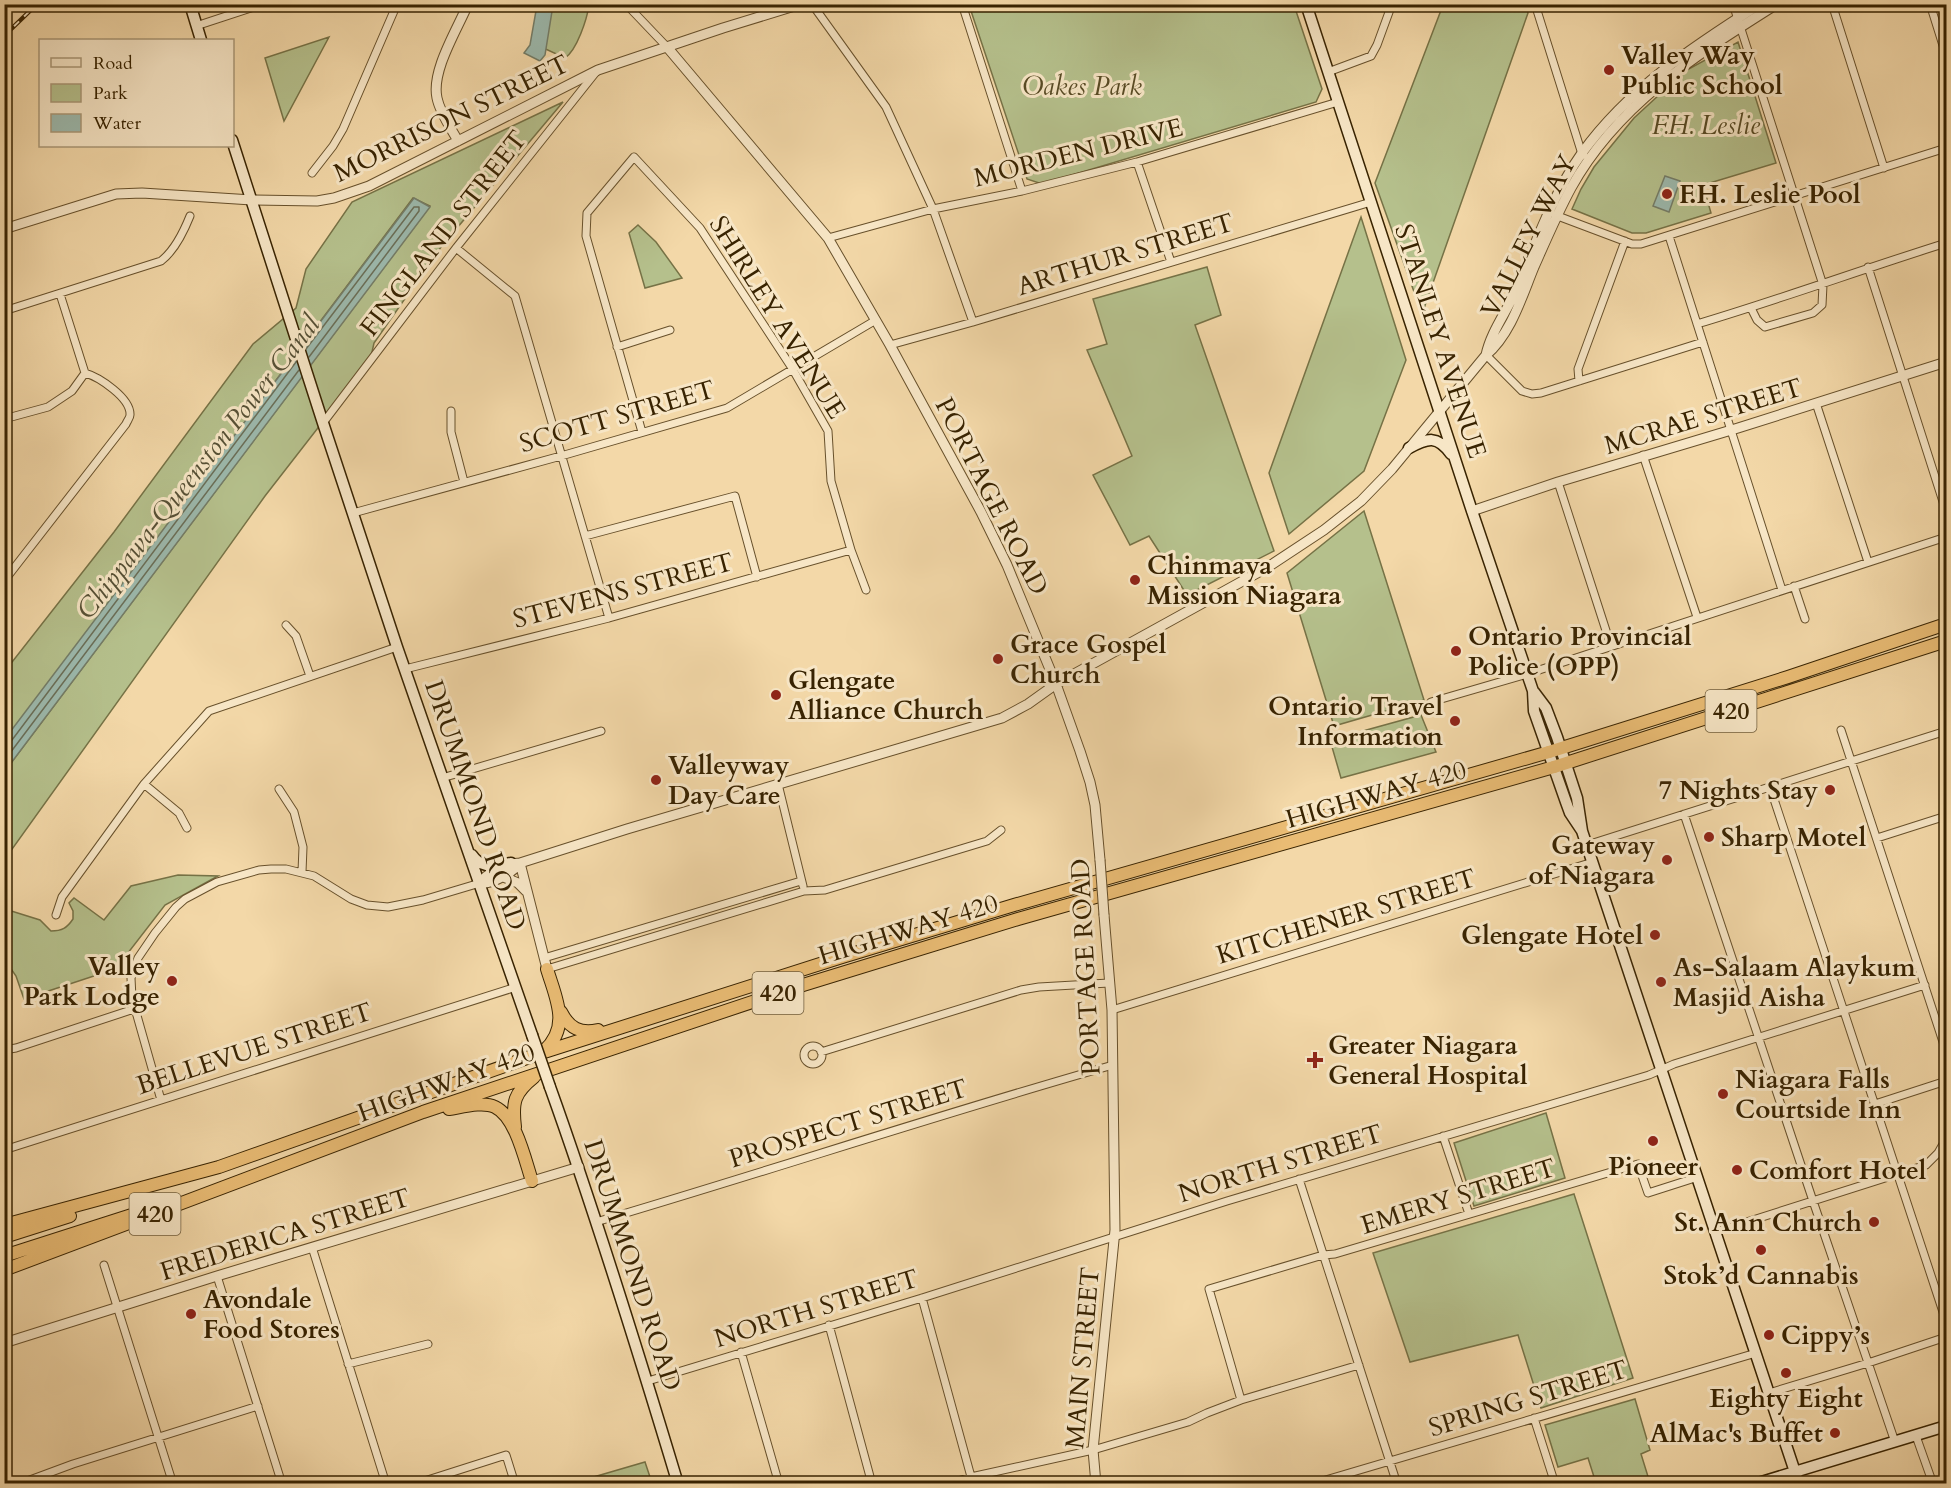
<svg xmlns="http://www.w3.org/2000/svg" width="1951" height="1488" viewBox="0 0 1951 1488" font-family="Cardo,serif">
<rect width="100%" height="100%" fill="#f3d8a8"/>
<filter id="stains"><feTurbulence type="fractalNoise" baseFrequency=".00333" numOctaves="4"/><feColorMatrix values="0 0 0 0 .2 0 0 0 0 .09 0 0 0 0 .02 0 0 0 .5 -.17"/></filter>
<radialGradient id="worn" r=".72"><stop offset=".6" stop-color="#630" stop-opacity="0"/><stop offset="1" stop-color="#630" stop-opacity=".3"/></radialGradient>
<path fill="#b5c08c" stroke="#767246" stroke-width="1.5" d="M546,5H589C587,19 577,50 565,58L539,46Z
M969,5H1294L1322,89L1316,102L1042,184L1027,179Z
M1443,5H1526L1528,13L1422,314L1375,183Z
M329,37L284,121L265,58Z
M1738,42L1776,163L1703,185L1711,213L1646,233H1632L1572,209L1581,189L1594,167L1634,118L1685,71Z
M563,102L441,247L374,343L370,361L265,496L5,859V771L430,206L413,198L5,741V671L114,532L253,344L296,308L306,269L352,202Z
M1361,217L1406,360L1364,471L1289,534L1269,473Z
M638,225L656,242L682,278L645,288L629,233Z
M1207,267L1221,315L1195,325L1274,551L1187,595L1149,536L1130,545L1093,475L1132,456L1087,350L1107,344L1093,299Z
M1364,511L1424,700L1334,726L1287,573Z
M1421,715L1436,752L1341,778L1330,740Z
M178,875L218,876L165,905L124,958L122,973L112,970L24,999L16,976L5,960V909L40,920L51,931C62,931 67,928 73,919V911L69,903L74,898L104,920L131,886Z
M1546,1113L1565,1178L1474,1206L1454,1143Z
M1574,1194L1633,1378L1541,1408L1518,1335L1410,1362L1373,1253Z
M1635,1399L1650,1450L1641,1454L1650,1483H1585L1595,1480L1588,1458L1558,1467L1545,1425Z
M645,1462L652,1483H573Z"/>
<path fill="#9cb9ad" stroke="#747d68" stroke-width="1.5" d="M537,5H553L545,55L540,61L524,53L530,45Z
M1665,176L1680,181L1669,212L1653,206Z
M414,198L430,207L5,771L4,740Z"/>
<g fill="none" stroke-linecap="round" stroke-linejoin="round">
<path stroke="#6a6e57" stroke-width="1.5" d="M306,349L414,207H419V211L309,357
M4,743L12,740L296,362
M4,761L299,370"/>
<g stroke="#67502b" stroke-width="9">
<path id="minor" d="M626,4L667,47
M812,4L886,107L933,209L973,322
M962,4L1022,191
M1535,4L1582,154L1584,155
M1733,4L1823,285L1822,305L1813,313L1765,327L1757,320L1751,308
M1832,4L1884,168
M1930,4L1946,55
M196,26L263,4
M1328,72L1371,56L1377,45L1392,4
M1137,162L1171,262
M312,173L333,146L343,129L397,4
M1555,215L1632,244H1641L1946,148
M1669,236L1782,590
M828,238L933,209L1022,191L1137,162L1338,102
M456,248L515,296L609,618
M1868,267L1946,511
M60,294L85,373
M4,311L161,261C174,251 184,231 190,216
M1697,324C1781,299 1863,269 1946,243
M890,345L973,322L1371,202
M617,347L670,330
M1486,355L1522,391L1532,394L1541,393L1703,342
M1579,381L1578,369L1625,241
M1816,403L1868,562
M451,411V432L464,482
M4,419L48,407L72,391L85,373
M323,423L456,248L596,72
M642,432L586,236L587,213L634,157L700,228L792,368L828,431L831,481L851,550L866,590
M1643,455L1697,617
M1558,482L1611,646
M353,513L561,456L727,408L876,320
M585,536L735,496L757,577
M4,581L126,424C127,421 130,418 130,415C131,398 99,377 85,373
M1794,586L1805,619
M286,625L296,636L310,676
M405,669L609,618L851,550
M1431,702L1527,674L1946,537
M1841,730L1946,1051
M442,778L601,731
M144,784L179,813L187,828
M778,784L803,886
M1770,787L1946,1321
M279,789L294,812L303,847L302,872
M1684,814L1813,1201L1895,1442
M1877,838L1946,816
M1587,845L1946,731
M56,915L62,897L144,784L209,711L397,647
M544,958L801,881
M547,969L804,891L825,890L987,841L1001,830
M1112,1010L1593,862
M804 1055a9 9 0 1 1 18 0a9 9 0 1 1-18 0Z
M4,1050L16,1048L134,1009
M821,1052L1021,990L1039,987L1109,983
M161,1100L132,998L131,978L138,958L155,933L176,907L185,899L217,882L259,870L271,869H286L314,876L351,899L367,905L388,907L423,900L480,883
M1875,1104L1946,1081
M1443,1136L1469,1214
M4,1150L516,987
M1299,1179L1397,1484
M596,1222C769,1171 940,1114 1113,1065
M1715,1232L1926,1165L1938,1153L1946,1139
M312,1247L386,1484
M104,1265L173,1484
M217,1276L282,1484
M922,1298L973,1484
M829,1325L872,1484
M741,1352L779,1484
M348,1364L428,1344
M648,1381L922,1298L1227,1201L1649,1075L1674,1064L1925,985
M1769,1393L1868,1363L1946,1337
M1241,1400L1209,1289L1323,1255L1335,1254L1638,1164L1648,1193L1698,1177
M1534,1418L1555,1484
M1916,1436L1933,1484
M19,1484L73,1464L258,1406
M415,1484L506,1455L515,1484
M948,1484L971,1477L1093,1450L1188,1422L1207,1413L1241,1400L1359,1365
M1312,1484L1756,1353"/>
</g>
<g stroke="#67502b" stroke-width="11">
<path id="tertiary" d="M667,47L828,238L890,345L981,512L1007,565L1056,684L1080,751L1090,782L1095,805L1100,860
M458,141C451,128 440,113 437,98C431,71 457,30 468,4
M4,229L116,194L142,193L252,200L317,201L334,198L369,186L598,70L723,28L801,4
M1486,355C1491,331 1508,310 1517,288C1536,242 1553,194 1582,153C1629,88 1694,46 1760,4
M1472,511L1558,482L1738,428L1946,362
M520,863L547,969
M501,876L518,883L526,891
M480,883C486,873 508,863 520,863L627,829L1002,718L1028,704L1056,684L1268,567L1324,530L1361,501L1392,469L1486,355C1511,334 1522,296 1534,267C1546,240 1557,214 1571,188C1617,104 1698,54 1777,4
M480,883C492,885 513,872 520,863
M4,1343L217,1276L579,1167
M1096,1484L1093,1450L1115,1230L1112,1010L1104,915"/>
</g>
<g stroke="#382301" stroke-width="13">
<path id="secondary" d="M190,4L201,40
M1306,4L1472,511L1533,691L1534,711L1566,802L1570,813L1582,831
M232,140L323,423L397,647L532,1035
M1409,448C1428,438 1437,435 1451,454
M1534,692L1546,708L1557,737L1577,798L1582,831L1799,1484
M472,855C482,870 495,865 511,863
M550,1087C597,1218 638,1351 678,1484
M1755,1484L1946,1426"/>
</g>
<g stroke="#382301" stroke-width="14">
<path id="trunk" d="M1549,752L1788,677L1946,624
M1554,767L1946,641"/>
</g>
<g stroke="#382301" stroke-width="14">
<path id="motorway" d="M561,1012C569,1028 580,1034 598,1030
M544,1051C571,1026 556,999 547,969
M449,1109C462,1107 483,1101 495,1107C516,1117 525,1160 532,1181
M515,1127C512,1102 514,1093 534,1077
M4,1225L219,1167L544,1052L842,957L1014,905L1549,752
M4,1237L70,1216
M4,1256L135,1214
M4,1270L423,1112L803,985L1018,919L1554,767"/>
</g>
<use href="#minor" stroke="#f7e6c6" stroke-width="7"/>
<use href="#tertiary" stroke="#f7e6c6" stroke-width="9"/>
<use href="#secondary" stroke="#f7e6c6" stroke-width="10"/>
<use href="#trunk" stroke="#eabc74" stroke-width="12"/>
<use href="#motorway" stroke="#eabc74" stroke-width="12"/>
<g stroke="#382301" stroke-width="4.5">
<path id="rail" d="M4,36L37,4"/>
</g>
<use href="#rail" stroke="#f7e6c6" stroke-width="2" stroke-dasharray="7" stroke-linecap="butt"/>
<g stroke="#67502b" stroke-width="11" stroke-linecap="butt">
<path id="tertiary-bridge" d="M1100,860L1104,915"/>
</g>
<g stroke="#382301" stroke-width="13" stroke-linecap="butt">
<path id="secondary-bridge" d="M532,1035L550,1087"/>
</g>
<use href="#tertiary-bridge" stroke="#f7e6c6" stroke-width="9"/>
<use href="#secondary-bridge" stroke="#f7e6c6" stroke-width="10"/>
</g>
<g fill="#8f2418" stroke="#f7e6c6" stroke-width="2">
<circle cx="1609" cy="70" r="6"/>
<circle cx="1667" cy="194" r="6"/>
<circle cx="1135" cy="580" r="6"/>
<circle cx="1456" cy="651" r="6"/>
<circle cx="998" cy="659" r="6"/>
<circle cx="776" cy="695" r="6"/>
<circle cx="1455" cy="721" r="6"/>
<circle cx="656" cy="780" r="6"/>
<circle cx="1830" cy="790" r="6"/>
<circle cx="1709" cy="837" r="6"/>
<circle cx="1667" cy="860" r="6"/>
<circle cx="1655" cy="935" r="6"/>
<circle cx="172" cy="981" r="6"/>
<circle cx="1661" cy="982" r="6"/>
<path d="M1312 1051h6v6h6v6h-6v6h-6v-6h-6v-6h6z"/>
<circle cx="1723" cy="1094" r="6"/>
<circle cx="1653" cy="1141" r="6"/>
<circle cx="1737" cy="1170" r="6"/>
<circle cx="1874" cy="1222" r="6"/>
<circle cx="1761" cy="1250" r="6"/>
<circle cx="191" cy="1314" r="6"/>
<circle cx="1769" cy="1335" r="6"/>
<circle cx="1786" cy="1373" r="6"/>
<circle cx="1835" cy="1433" r="6"/>
</g>
<g text-anchor="middle" stroke-width="6" stroke-linejoin="round" paint-order="stroke">
<g fill="#f7e6c6" stroke="#715e3c" stroke-width="1.5">
<rect x="1705.5" y="690" width="51" height="42" rx="4.5"/>
<rect x="752.5" y="972" width="51" height="42" rx="4.5"/>
<rect x="129.5" y="1193" width="51" height="42" rx="4.5"/>
</g>
<g font-size="24" font-weight="bold" fill="#382301">
<text x="1731" y="719">420</text>
<text x="778" y="1001">420</text>
<text x="155" y="1222">420</text>
</g>
<g font-size="26" font-weight="bold" fill="#382301" stroke="#f7e6c6" text-anchor="start">
<text x="1621" y="64">Valley Way<tspan x="1621" dy="30">Public School</tspan></text>
<text x="1679" y="203">F.H. Leslie Pool</text>
<text x="1147" y="574">Chinmaya<tspan x="1147" dy="30">Mission Niagara</tspan></text>
<text x="1468" y="645">Ontario Provincial<tspan x="1468" dy="30">Police (OPP)</tspan></text>
<text x="1010" y="653">Grace Gospel<tspan x="1010" dy="30">Church</tspan></text>
<text x="788" y="689">Glengate<tspan x="788" dy="30">Alliance Church</tspan></text>
<text x="1443" y="715" text-anchor="end">Ontario Travel<tspan x="1443" dy="30">Information</tspan></text>
<text x="668" y="774">Valleyway<tspan x="668" dy="30">Day Care</tspan></text>
<text x="1818" y="799" text-anchor="end">7 Nights Stay</text>
<text x="1721" y="846">Sharp Motel</text>
<text x="1655" y="854" text-anchor="end">Gateway<tspan x="1655" dy="30">of Niagara</tspan></text>
<text x="1643" y="944" text-anchor="end">Glengate Hotel</text>
<text x="160" y="975" text-anchor="end">Valley<tspan x="160" dy="30">Park Lodge</tspan></text>
<text x="1673" y="976">As-Salaam Alaykum<tspan x="1673" dy="30">Masjid Aisha</tspan></text>
<text x="1328" y="1054">Greater Niagara<tspan x="1328" dy="30">General Hospital</tspan></text>
<text x="1735" y="1088">Niagara Falls<tspan x="1735" dy="30">Courtside Inn</tspan></text>
<text x="1653" y="1175" text-anchor="middle">Pioneer</text>
<text x="1749" y="1179">Comfort Hotel</text>
<text x="1862" y="1231" text-anchor="end">St. Ann Church</text>
<text x="1761" y="1284" text-anchor="middle">Stok’d Cannabis</text>
<text x="203" y="1308">Avondale<tspan x="203" dy="30">Food Stores</tspan></text>
<text x="1781" y="1344">Cippy’s</text>
<text x="1786" y="1407" text-anchor="middle">Eighty Eight</text>
<text x="1823" y="1442" text-anchor="end">AlMac's Buffet</text>
</g>
<g font-size="26" font-style="italic" fill="#574a24" stroke="#f7e6c6">
<text x="1082" y="95">Oakes Park</text>
<text x="1706" y="134">F.H. Leslie</text>
</g>
<g font-size="26" fill="#382301" stroke="#f7e6c6">
<text transform="translate(451 118) rotate(-26)" y="9">MORRISON STREET</text>
<text transform="translate(1078 152) rotate(-14)" y="9">MORDEN DRIVE</text>
<text transform="translate(443 233) rotate(-52)" y="9">FINGLAND STREET</text>
<text transform="translate(1528 236) rotate(-63)" y="9">VALLEY WAY</text>
<text transform="translate(1125 254) rotate(-17)" y="9">ARTHUR STREET</text>
<text transform="translate(778 317) rotate(58)" y="9">SHIRLEY AVENUE</text>
<text transform="translate(1441 341) rotate(72)" y="9">STANLEY AVENUE</text>
<text transform="translate(617 416) rotate(-16)" y="9">SCOTT STREET</text>
<text transform="translate(1703 416) rotate(-17)" y="9">MCRAE STREET</text>
<text transform="translate(992 496) rotate(63)" y="9">PORTAGE ROAD</text>
<text transform="translate(623 590) rotate(-15)" y="9">STEVENS STREET</text>
<text transform="translate(1376 794) rotate(-16)" y="9">HIGHWAY 420</text>
<text transform="translate(476 805) rotate(71)" y="9">DRUMMOND ROAD</text>
<text transform="translate(1346 916) rotate(-17)" y="9">KITCHENER STREET</text>
<text transform="translate(908 929) rotate(-17)" y="9">HIGHWAY 420</text>
<text transform="translate(1085 967) rotate(-93)" y="9">PORTAGE ROAD</text>
<text transform="translate(254 1048) rotate(-18)" y="9">BELLEVUE STREET</text>
<text transform="translate(446 1082) rotate(-20)" y="9">HIGHWAY 420</text>
<text transform="translate(848 1123) rotate(-17)" y="9">PROSPECT STREET</text>
<text transform="translate(1280 1163) rotate(-17)" y="9">NORTH STREET</text>
<text transform="translate(1458 1196) rotate(-17)" y="9">EMERY STREET</text>
<text transform="translate(285 1234) rotate(-17)" y="9">FREDERICA STREET</text>
<text transform="translate(633 1265) rotate(72)" y="9">DRUMMOND ROAD</text>
<text transform="translate(816 1308) rotate(-17)" y="9">NORTH STREET</text>
<text transform="translate(1082 1358) rotate(-85)" y="9">MAIN STREET</text>
<text transform="translate(1528 1398) rotate(-17)" y="9">SPRING STREET</text>
</g>
<g font-size="27" font-style="italic" fill="#565035" stroke="#f7e6c6">
<text transform="translate(198 467) rotate(-52)" y="9">Chippawa-Queenston Power Canal</text>
</g>
</g>
<rect width="1951" height="1488" fill="none" stroke="#f3d8a8" stroke-width="24"/>
<rect x="6" y="6" width="1939" height="1476" fill="none" stroke="#382301" stroke-width="3"/>
<rect x="12" y="12" width="1927" height="1464" fill="none" stroke="#382301" stroke-width="1.5"/>
<rect x="39" y="39" width="195" height="108" fill="#f7e6c6" stroke="#ab9877" stroke-width="1.5"/>
<rect x="51" y="58" width="30" height="9" fill="#f7e6c6" stroke="#ab9877" stroke-width="1.5"/>
<text x="93" y="69" font-size="18" fill="#382301">Road</text>
<rect x="51" y="84" width="30" height="18" fill="#b5c08c" stroke="#ab9877" stroke-width="1.5"/>
<text x="93" y="99" font-size="18" fill="#382301">Park</text>
<rect x="51" y="114" width="30" height="18" fill="#9cb9ad" stroke="#ab9877" stroke-width="1.5"/>
<text x="93" y="129" font-size="18" fill="#382301">Water</text>
<rect width="100%" height="100%" filter="url(#stains)"/>
<rect width="100%" height="100%" fill="url(#worn)"/>
</svg>
